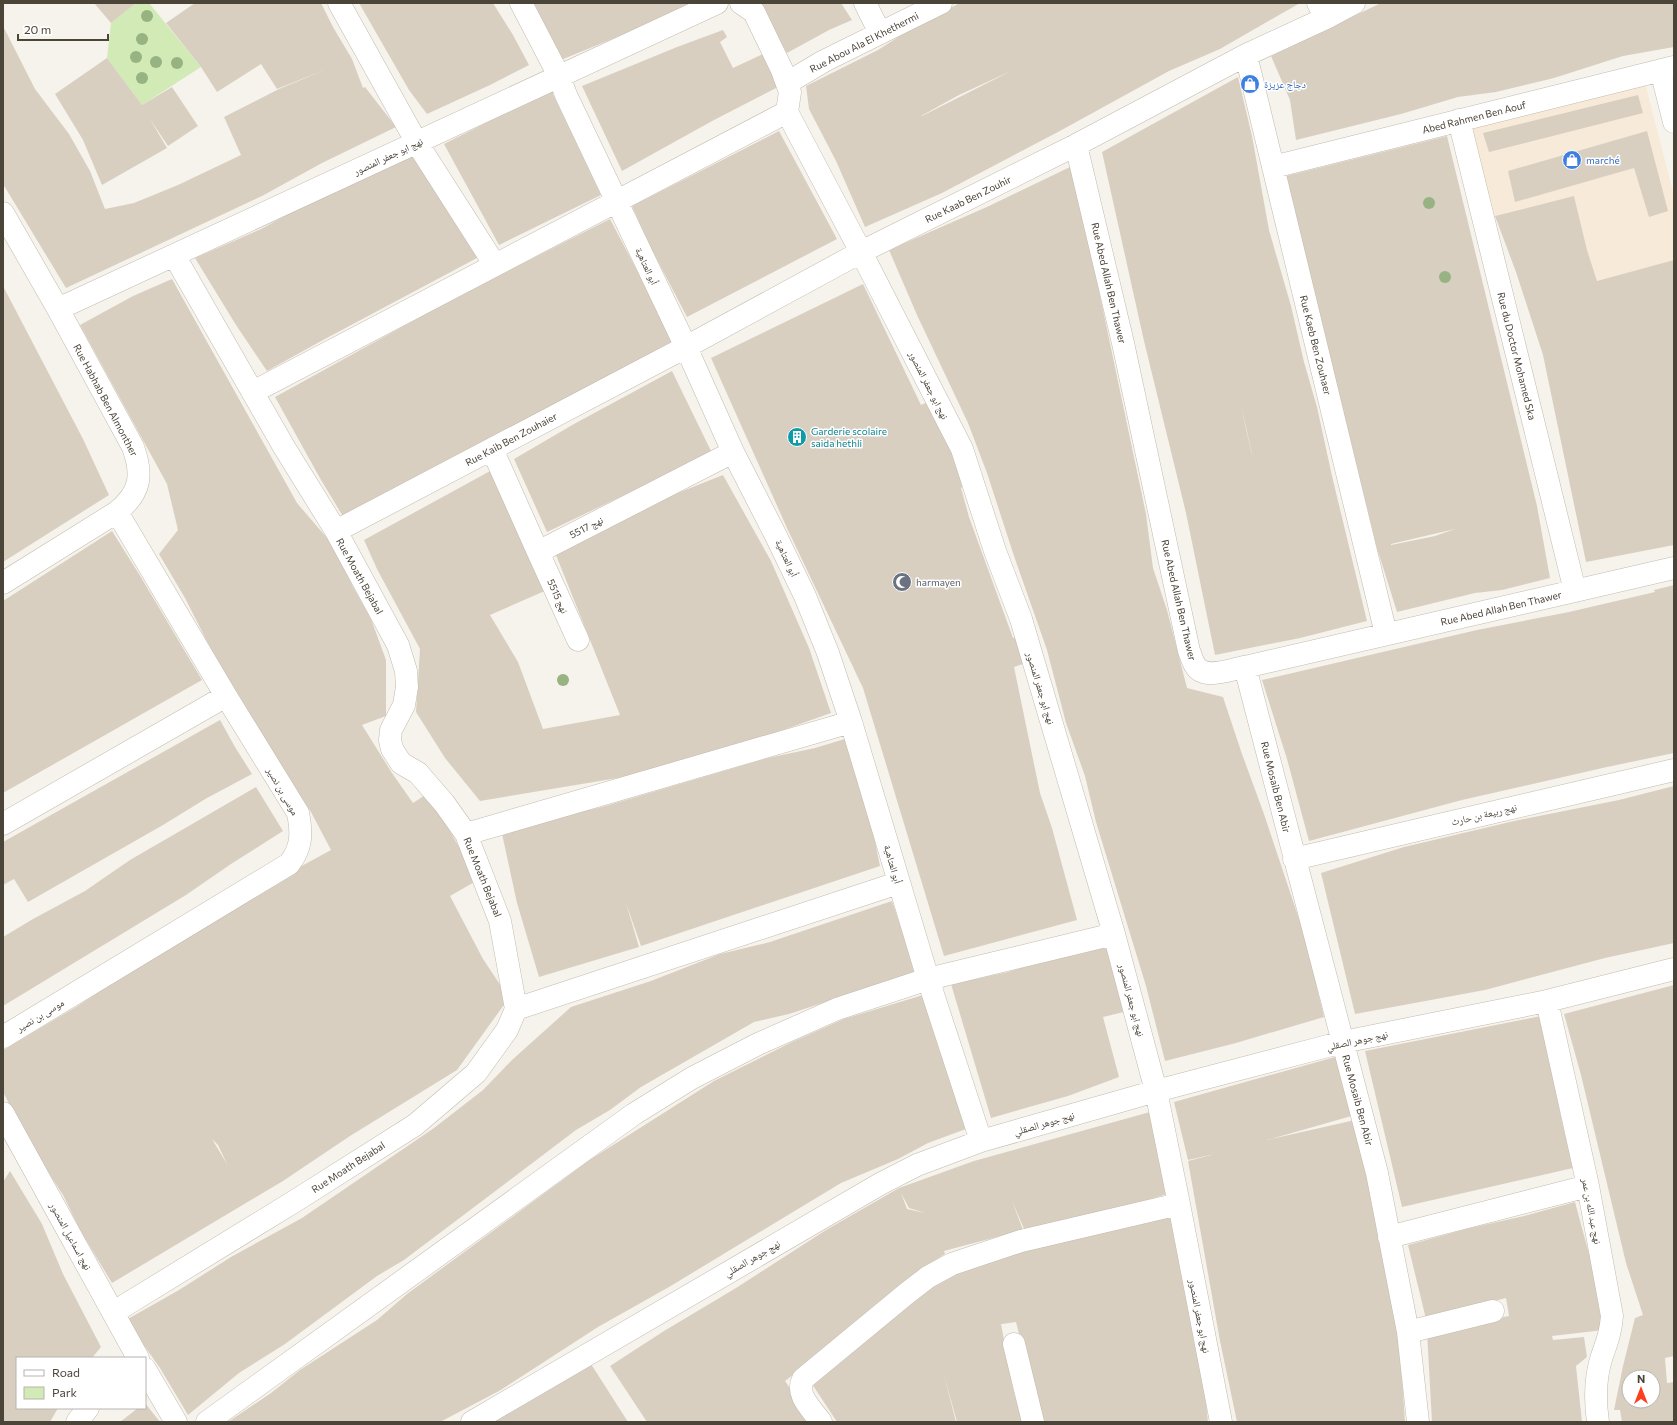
<svg xmlns="http://www.w3.org/2000/svg" width="1677" height="1425" viewBox="0 0 1677 1425" font-family="Commissioner,'Noto Naskh Arabic',sans-serif">
<rect width="100%" height="100%" fill="#f6f3ec"/>
<path fill="#f7ead8" d="M1644,79L1674,196V260L1597,281L1587,250L1574,196L1495,216L1471,124Z"/>
<path fill="#d2eab5" d="M136,3H149L201,67L142,105L107,58L111,23Z"/>
<path fill="#d8cfc1" fill-rule="evenodd" d="M94,3H136L111,23Z
M195,3H321L333,27L352,59L363,88L365,87L396,127L322,163L262,196L66,288L3,184V26L35,89L69,134L90,171L105,209L134,203L178,185L241,155L224,117L279,89L327,69L277,89L261,64L217,92L201,67L166,23Z
M359,3H493L513,35L529,65L490,85L427,114L409,90Z
M528,3H690L653,22L561,60Z
M757,3H841L852,20L829,30L787,53Z
M960,3H1300L1220,49L1169,71L1058,132L942,193L865,227L836,161L809,109L806,86L878,50L920,23ZM1011,71L922,116H921L959,95Z
M1381,3H1674V47L1623,56L1554,78L1496,92L1458,97L1401,114L1296,140L1290,100L1271,56Z
M723,30L727,37L720,42L733,68L763,54L780,86L714,120L622,171L582,86L677,47Z
M107,58L142,105L172,87L198,126L168,146L150,119L167,148L102,185L83,140L55,94Z
M1238,77L1252,136L1269,230L1291,306L1304,362L1317,407L1332,476L1367,621L1300,638L1215,655L1186,513L1144,341L1102,152ZM1241,407L1246,427L1252,454V455Z
M551,90L601,195L499,245L444,144Z
M1638,95L1643,113L1489,152L1483,133Z
M779,131L837,239L687,317L650,246L632,206Z
M1647,131L1668,211L1649,217L1634,168L1515,202L1508,171Z
M1447,136L1537,506L1550,578L1502,590L1475,593L1397,612L1377,548L1286,176ZM1455,529L1435,536L1391,545V544Z
M415,151L477,258L323,340L267,371L236,325L195,258L261,229L360,175Z
M1070,167L1088,239L1146,514L1153,568L1167,610L1187,688L1223,697L1242,754L1264,814L1305,937L1324,1017L1236,1043L1165,1061L1146,986L1096,822L1085,776L1066,723L1047,650L1014,556L987,473L968,423L917,315L889,250L989,206Z
M1574,196L1587,250L1597,281L1674,260V545L1586,562L1543,355L1516,272L1495,216Z
M610,219L676,345L344,518L321,480L275,397L449,301Z
M172,279L297,503L339,552L352,585L371,619L386,660V716L362,725L392,773L413,803L428,793L478,880L450,896L483,959L501,986L506,1002L457,1070L350,1136L283,1181L112,1283L80,1230L63,1195L31,1146L3,1092V1050L76,1007L122,977L298,868L331,850L311,812L279,766L220,667L185,598L159,554L178,530L167,484L80,325L133,296ZM212,1139L218,1145L227,1164Z
M863,284L921,405L930,401L968,481L961,488L969,517L1013,638L1019,636L1026,663L1014,667L1040,793L1052,828L1077,920L944,956L863,688L787,528L711,358Z
M3,286L83,439L109,495L3,562Z
M672,371L712,453L547,532L514,459L574,424Z
M492,470L547,590L490,615L518,662L543,729L620,715L554,550L655,502L723,475L771,561L809,648L831,713L738,746L642,774L480,801L445,758L416,712L420,649L377,569L364,540Z
M112,531L139,574L202,680L3,793V601Z
M1674,585V753L1607,767L1462,800L1309,841L1287,759L1262,680L1477,630L1569,612L1655,592L1654,590Z
M220,720L235,747L252,774L207,798L163,825L28,902L14,879L3,885V842Z
M848,738L868,807L880,866L641,946L626,903L639,947L539,977L517,903L501,829L602,807L768,758L815,748Z
M1674,786V943L1605,958L1485,990L1355,1014L1321,873L1404,847L1514,821L1619,800Z
M256,787L283,831L231,864L186,895L3,1006V937L33,919L85,891L130,860Z
M892,901L916,972L789,1014L754,1022L641,1087L610,1110L576,1130L404,1260L377,1276L285,1344L239,1373L188,1415L160,1368L126,1320L179,1290L231,1257L302,1218L434,1128L483,1090L512,1060L571,1007L651,981L720,954L770,942Z
M1107,943L1128,1011L1103,1017L1119,1077L1068,1096L991,1118L951,984L1008,972L1065,954Z
M1674,985V1356L1665,1358L1667,1383L1674,1382V1422H1622L1620,1410H1614L1623,1366L1635,1318L1643,1315L1626,1263L1581,1075L1564,1014ZM1629,1377H1653V1401H1629Z
M923,995L933,1030L966,1129L928,1143L898,1159L841,1183L669,1287L598,1327L499,1391L440,1422H228L271,1393L300,1370L377,1320L407,1294L591,1159L714,1081L792,1042L844,1019Z
M1541,1016L1562,1122L1573,1168L1402,1207L1365,1051Z
M1342,1055L1355,1115L1267,1140L1355,1120L1399,1333L1405,1422H1237L1220,1341L1188,1161L1215,1154L1188,1160L1174,1102Z
M1150,1112L1171,1193L1074,1221L1025,1231L1012,1201L1023,1230L944,1251L945,1254L910,1277L846,1334L785,1381L813,1422H647L610,1366L664,1331L736,1288L826,1230L899,1188L974,1161ZM901,1193L909,1208L925,1213L907,1209Z
M10,1171L42,1224L63,1274L101,1347L92,1358H17V1408H58L50,1422H3V1182Z
M1575,1202L1592,1265L1604,1330L1552,1336L1553,1340L1584,1337L1587,1357L1576,1366L1582,1422H1432L1427,1332L1509,1316L1506,1298L1426,1319L1408,1245L1470,1228L1524,1216Z
M1171,1215L1203,1374L1208,1422H1041L1016,1322L995,1325L1001,1324L1013,1388L1022,1422H957L944,1375L956,1422H837L812,1384L952,1268L1010,1256L1079,1235Z
M591,1364L628,1422H487Z
M145,1403L160,1422H120L138,1408H145Z"/>
<g fill="none" stroke-linecap="round" stroke-linejoin="round">
<g stroke="#c2bbae" stroke-width="23">
<path id="minor" d="M339,3L417,143L495,265
M521,3L559,76L566,95L686,347L733,452L776,536L805,596L828,653L851,722L928,979L981,1141
M741,3L754,12L782,70L790,92L787,112L861,252L962,449L995,551L1021,619L1114,934L1156,1091L1179,1204L1221,1422
M865,3L880,33
M1326,18L1354,3
M1246,55L1386,634
M1661,70L1674,122
M787,83L824,61L941,3
M1459,120L1575,591
M1076,145L1123,343L1189,651C1191,655 1192,661 1195,665C1204,681 1231,669 1245,667L1674,568
M1273,167L1674,67
M3,213L58,309L133,447C143,475 141,492 117,512L3,583
M58,309L717,3
M253,392L787,112
M492,449L538,552L733,452
M336,531L686,347L861,252L1076,145L1246,55L1326,18L1318,3
M538,552L578,640
M1245,667L1377,1173L1408,1332L1418,1422
M3,824L226,696
M466,834L851,722
M1294,859L1674,770
M1547,1001L1588,1186L1612,1316C1611,1331 1607,1342 1602,1356C1595,1377 1595,1401 1598,1422
M516,1009L898,883
M3,1037L289,864C302,848 302,833 298,813L226,696L117,512
M3,1113L138,1358
M1389,1237L1588,1186
M114,1312L295,1201L415,1125L476,1073L507,1030L516,1009L500,921L466,834L444,803L418,773L401,763L392,749L390,740L391,730L404,705L407,687L406,671L398,645L336,531L284,447L174,255
M1408,1332L1493,1311
M1014,1344L1033,1422
M145,1369L176,1422
M77,1422L88,1408
M207,1422L634,1114L692,1078L758,1044L837,1009L928,979L1114,934
M472,1422L880,1184L917,1165L981,1141L1156,1091L1343,1042L1547,1001L1674,969
M821,1422C812,1409 795,1395 803,1379L906,1294L928,1277L952,1264L1021,1241L1179,1204"/>
</g>
<use href="#minor" stroke="#fff" stroke-width="22"/>
</g>
<g fill="#97b381">
<circle cx="147" cy="16" r="6"/>
<circle cx="142" cy="39" r="6"/>
<circle cx="136" cy="57" r="6"/>
<circle cx="156" cy="62" r="6"/>
<circle cx="177" cy="63" r="6"/>
<circle cx="142" cy="78" r="6"/>
<circle cx="1429" cy="203" r="6"/>
<circle cx="1445" cy="277" r="6"/>
<circle cx="563" cy="680" r="6"/>
</g>
<defs>
<g id="shop-disc" transform="scale(1)"><circle r="9.5" fill="#3f7fe0" stroke="#fff"/><path d="M-5-2.5h2.3a2.7 3.5 0 0 1 5.4 0H5L5.5 6h-11ZM-1.5-2.5h3a1.5 2.3 0 0 0-3 0Z" fill="#fff"/></g>
<g id="building-disc" transform="scale(1)"><circle r="9.5" fill="#0f9aa8" stroke="#fff"/><path d="M-4-6H4V6H1V3H-1V6H-4ZM-2.5-4.3h1.7v1.8h-1.7ZM.8-4.3h1.7v1.8H.8ZM-2.5-1h1.7V.8h-1.7ZM.8-1h1.7V.8H.8Z" fill="#fff"/></g>
<g id="mosque-disc" transform="scale(1)"><circle r="9.5" fill="#6b7280" stroke="#fff"/><path d="M3.5-4.9A6 6 0 1 0 3.5 4.9A5 5 0 1 1 3.5-4.9Z" fill="#fff"/></g>
</defs>
<g fill-rule="evenodd">
<use href="#shop-disc" x="1250" y="84"/>
<use href="#shop-disc" x="1572" y="160"/>
<use href="#building-disc" x="797" y="437"/>
<use href="#mosque-disc" x="902" y="582"/>
</g>
<g text-anchor="middle" stroke-width="3" stroke-linejoin="round" paint-order="stroke">
<g font-size="10" fill="#4b4439" stroke="#fff">
<text transform="translate(864 42) rotate(-27)" y="4">Rue Abou Ala El Khethermi</text>
<text transform="translate(1474 117) rotate(-14)" y="4">Abed Rahmen Ben Aouf</text>
<text transform="translate(388 156) rotate(-25)" y="4">نهج ابو جعفر المنصور</text>
<text transform="translate(968 199) rotate(-26)" y="4">Rue Kaab Ben Zouhir</text>
<text transform="translate(647 266) rotate(65)" y="4">أبو العتاهية</text>
<text transform="translate(1109 283) rotate(77)" y="4">Rue Abed Allah Ben Thawer</text>
<text transform="translate(1316 345) rotate(76)" y="4">Rue Kaeb Ben Zouhaer</text>
<text transform="translate(1517 356) rotate(76)" y="4">Rue du Doctor Mohamed Ska</text>
<text transform="translate(929 385) rotate(63)" y="4">نهج ابو جعفر المنصور</text>
<text transform="translate(106 400) rotate(62)" y="4">Rue Habhab Ben Almonther</text>
<text transform="translate(511 439) rotate(-28)" y="4">Rue Kaib Ben Zouhaier</text>
<text transform="translate(586 527) rotate(-27)" y="4">نهج 5517</text>
<text transform="translate(787 558) rotate(65)" y="4">أبو العتاهية</text>
<text transform="translate(360 576) rotate(61)" y="4">Rue Moath Bejabal</text>
<text transform="translate(558 596) rotate(66)" y="4">نهج 5515</text>
<text transform="translate(1179 600) rotate(77)" y="4">Rue Abed Allah Ben Thawer</text>
<text transform="translate(1501 608) rotate(-13)" y="4">Rue Abed Allah Ben Thawer</text>
<text transform="translate(1041 688) rotate(73)" y="4">نهج ابو جعفر المنصور</text>
<text transform="translate(1276 787) rotate(76)" y="4">Rue Mosaib Ben Abir</text>
<text transform="translate(283 791) rotate(60)" y="4">موسى بن نصير</text>
<text transform="translate(1484 814) rotate(-13)" y="4">نهج ربيعة بن حارث</text>
<text transform="translate(893 864) rotate(74)" y="4">أبو العتاهية</text>
<text transform="translate(483 877) rotate(68)" y="4">Rue Moath Bejabal</text>
<text transform="translate(1132 1000) rotate(75)" y="4">نهج ابو جعفر المنصور</text>
<text transform="translate(40 1015) rotate(-31)" y="4">موسى بن نصير</text>
<text transform="translate(1357 1040) rotate(-12)" y="4">نهج جوهر الصقلي</text>
<text transform="translate(1358 1100) rotate(75)" y="4">Rue Mosaib Ben Abir</text>
<text transform="translate(1044 1123) rotate(-16)" y="4">نهج جوهر الصقلي</text>
<text transform="translate(348 1167) rotate(-33)" y="4">Rue Moath Bejabal</text>
<text transform="translate(1592 1211) rotate(79)" y="4">نهج عبد الله بن عمر</text>
<text transform="translate(71 1236) rotate(61)" y="4">نهج اسماعيل المنصور</text>
<text transform="translate(752 1258) rotate(-30)" y="4">نهج جوهر الصقلي</text>
<text transform="translate(1200 1316) rotate(79)" y="4">نهج ابو جعفر المنصور</text>
</g>
<g font-size="10" fill="#366cbe" stroke="#fff" text-anchor="start">
<text x="1264" y="88">دجاج عزيزة</text>
<text x="1586" y="164">marché</text>
</g>
<g font-size="10" fill="#0d838f" stroke="#fff" text-anchor="start">
<text x="811" y="435">Garderie scolaire<tspan x="811" dy="12">saida hethli</tspan></text>
</g>
<g font-size="10" fill="#5b616d" stroke="#fff" text-anchor="start">
<text x="916" y="586">harmayen</text>
</g>
</g>
<rect width="1677" height="1425" fill="none" stroke="#4b4439" stroke-width="8"/>
<rect x="16" y="1357" width="130" height="52" fill="#ffffff" stroke="#b7b4b0"/>
<rect x="24" y="1370" width="20" height="6" fill="#ffffff" stroke="#b7b4b0"/>
<text x="52" y="1377" font-size="12" fill="#4b4439">Road</text>
<rect x="24" y="1387" width="20" height="12" fill="#d2eab5" stroke="#b7b4b0"/>
<text x="52" y="1397" font-size="12" fill="#4b4439">Park</text>
<g transform="translate(1641 1389)"><circle r="19" fill="#ffffff" stroke="#b7b4b0"/>
<path d="M0-3L7 15L0 10L-7 15Z" fill="#fc3f1d"/>
<text y="-6" font-size="11" font-weight="bold" text-anchor="middle" fill="#4b4439">N</text>
</g>
<path d="M18 34v6h90v-6" fill="none" stroke="#4b4439" stroke-width="2"/>
<text x="24" y="34" font-size="12" fill="#4b4439" stroke="#ffffff" stroke-width="3" paint-order="stroke">20 m</text>
</svg>
